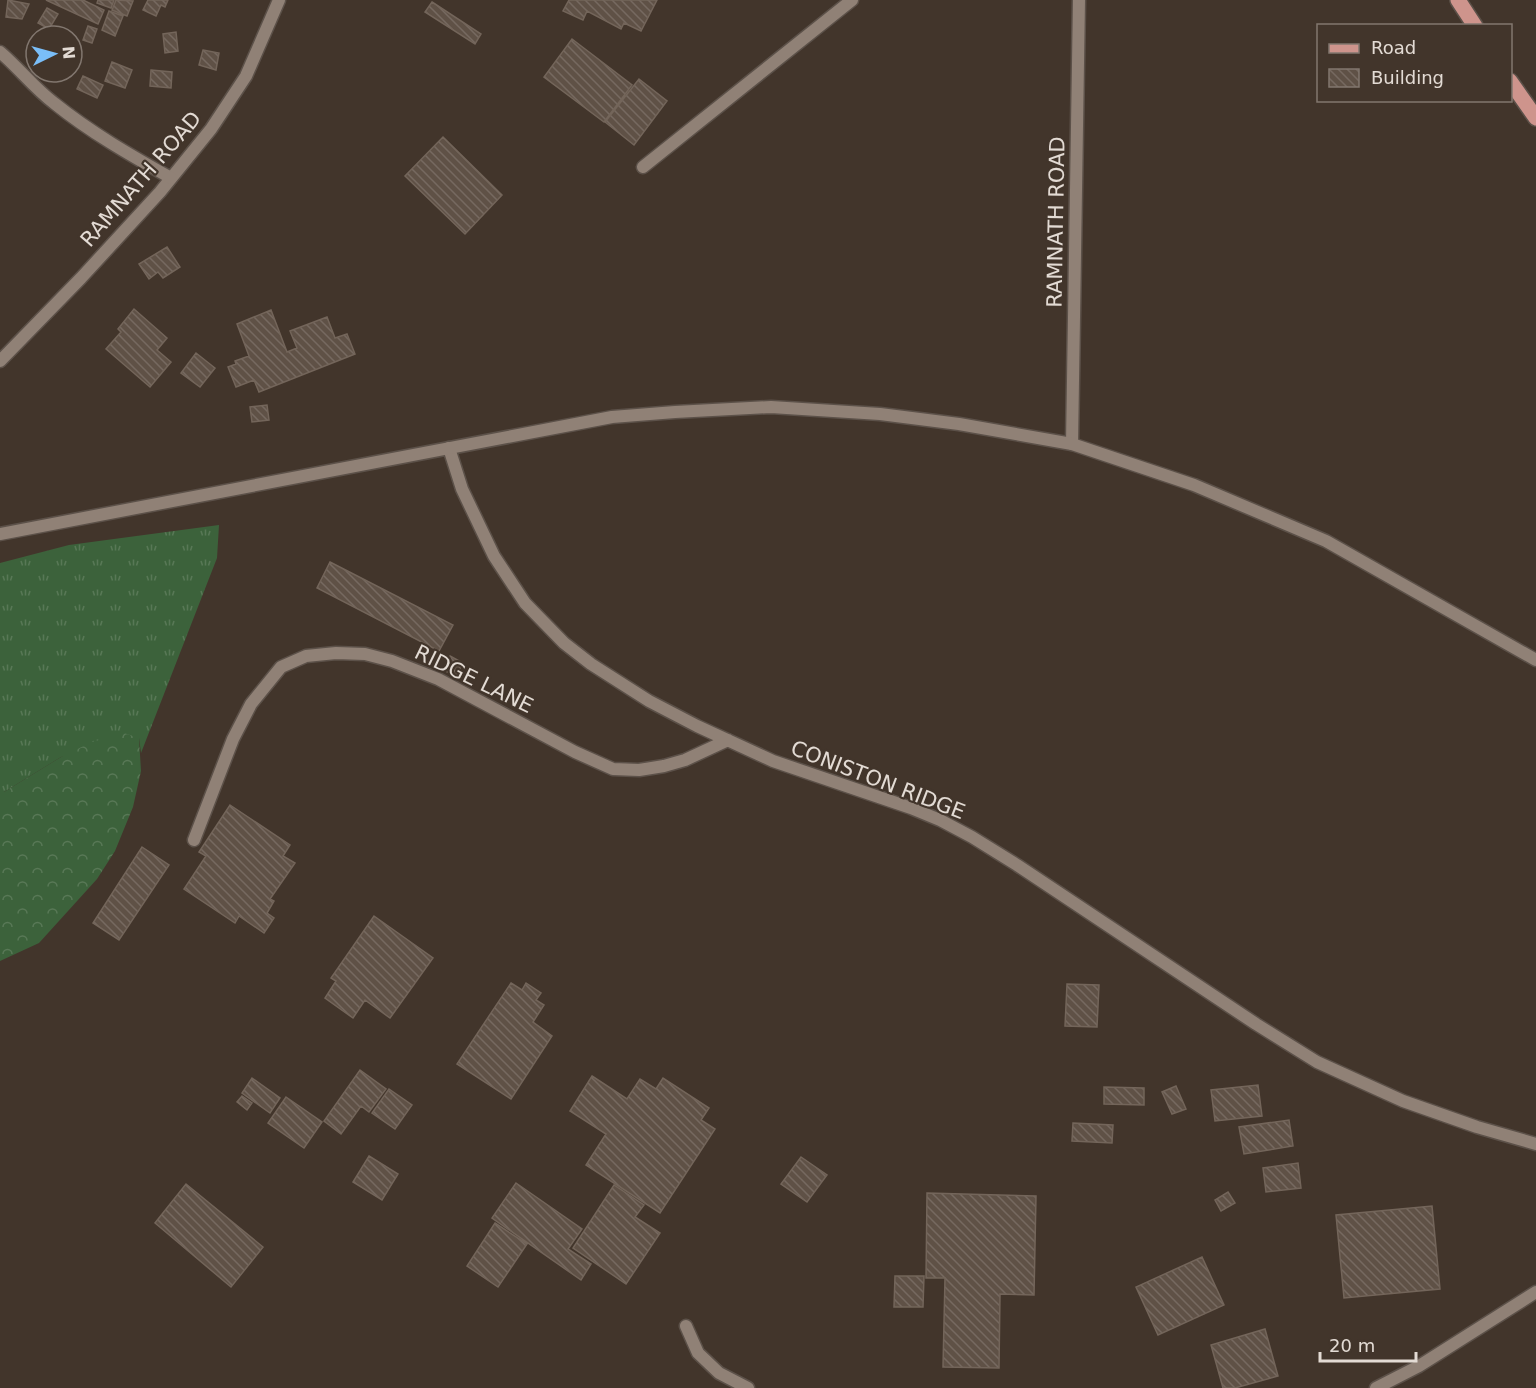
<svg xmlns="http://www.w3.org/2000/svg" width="1536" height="1388" viewBox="0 0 1536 1388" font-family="'DejaVu Sans',sans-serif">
<defs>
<pattern id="grass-tufts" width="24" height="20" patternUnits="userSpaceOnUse" patternTransform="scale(1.5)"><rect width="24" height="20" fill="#3c623b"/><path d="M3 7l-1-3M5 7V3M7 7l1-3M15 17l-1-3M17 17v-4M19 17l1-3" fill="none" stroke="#587856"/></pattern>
<pattern id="forest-crowns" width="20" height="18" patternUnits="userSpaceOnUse" patternTransform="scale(1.5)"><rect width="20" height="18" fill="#3c623b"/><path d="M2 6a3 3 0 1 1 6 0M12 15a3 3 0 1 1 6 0" fill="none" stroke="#587856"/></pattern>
<pattern id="building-back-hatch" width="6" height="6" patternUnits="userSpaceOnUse" patternTransform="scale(1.5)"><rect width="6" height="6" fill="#5f5146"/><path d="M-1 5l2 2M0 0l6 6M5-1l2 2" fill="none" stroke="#766960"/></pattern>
</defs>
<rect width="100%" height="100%" fill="#42352b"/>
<path fill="url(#grass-tufts)" d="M219,525L217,558L141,753L139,738L61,757L4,792H0V563L69,545Z"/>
<path fill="url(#forest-crowns)" d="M124,733L139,738L141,771L133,807L115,851L97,879L39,943L0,961V792H4L61,757L92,742Z"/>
<path fill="url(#building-back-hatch)" stroke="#73655a" stroke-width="1.5" d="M8,0L29,4L22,19L6,17Z
M46,0H83L104,10L98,24Z
M98,0H114L111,8L97,3Z
M116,0L133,1L127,16L112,10Z
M148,0H168L165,7L161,5L156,16L143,10Z
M569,0H657L641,31L624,23L621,29L587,11L583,20L563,11Z
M432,2L481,34L475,44L425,12Z
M47,8L58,14L49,29L38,23Z
M109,11L123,16L115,36L102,30Z
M88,26L97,29L92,43L83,40Z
M176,32L178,51L165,53L163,34Z
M572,39L632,85L604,122L544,77Z
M203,50L219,53L216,70L199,65Z
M112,62L132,70L125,88L105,81Z
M151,70L172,72L171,88L150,86Z
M83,76L103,85L97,98L77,89Z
M639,79L667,101L634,145L605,122Z
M443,137L502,195L465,234L405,176Z
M167,247L180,267L163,278L158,272L149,279L139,264Z
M134,309L167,338L157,350L171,362L150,387L106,349L121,332L118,329Z
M271,310L287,352L297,348L290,331L327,317L335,338L347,334L355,354L259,392L254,380L236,387L228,367L236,364L235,361L249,356L237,324Z
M196,353L215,368L200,387L181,373Z
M267,405L269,420L252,422L250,407Z
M330,562L453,625L439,651L317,588Z
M450,656L463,663L456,676L443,670Z
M230,805L290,845L283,856L295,863L270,899L274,901L267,913L274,918L264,933L239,916L235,923L184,889L206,856L199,852Z
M142,847L169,865L119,940L93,923Z
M374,916L433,958L390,1018L365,1000L353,1018L325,998L336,981L331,978Z
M511,983L522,990L526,983L541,993L536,1000L544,1005L533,1022L552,1036L511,1099L457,1064Z
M1067,984L1099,985L1097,1027L1065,1026Z
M360,1070L386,1089L369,1112L361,1106L341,1134L324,1121Z
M592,1076L627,1099L640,1079L656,1089L663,1078L709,1108L701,1120L715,1129L660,1213L586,1165L606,1134L570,1111Z
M252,1078L280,1098L270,1113L242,1093Z
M1258,1085L1262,1116L1215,1121L1211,1090Z
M1176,1086L1186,1109L1172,1114L1162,1092Z
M1104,1087L1144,1088V1105L1104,1104Z
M389,1089L412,1105L395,1129L372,1113Z
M242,1096L252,1103L247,1110L237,1102Z
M286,1097L322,1122L304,1148L268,1123Z
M1289,1120L1293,1146L1244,1154L1239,1127Z
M1073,1123L1113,1125L1112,1143L1072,1141Z
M369,1156L398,1174L382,1200L353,1182Z
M801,1157L827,1175L807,1202L781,1184Z
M1298,1163L1301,1188L1266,1192L1263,1168Z
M516,1183L582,1229L568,1249L591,1264L581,1280L492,1218Z
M186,1184L263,1247L231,1287L155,1223Z
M614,1185L644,1205L635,1217L660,1233L626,1284L573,1248Z
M1228,1192L1235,1203L1221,1211L1215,1200Z
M927,1193L1036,1196L1034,1295L1000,1294L999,1368L943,1367L945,1278H926Z
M1432,1206L1440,1289L1344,1298L1336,1215Z
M495,1223L527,1244L498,1287L467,1266Z
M1202,1257L1224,1305L1158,1335L1136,1287Z
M895,1276H924L923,1307H894Z
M1265,1329L1278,1376L1235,1388H1223L1211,1345Z"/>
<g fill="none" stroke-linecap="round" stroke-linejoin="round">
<g stroke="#5c5149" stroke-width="15">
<path id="service" d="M0,361L81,278L160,192L211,129L246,76L279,0
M1072,444L1079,0"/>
</g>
<g stroke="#5c5149" stroke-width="15">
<path id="minor" d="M0,52C19,68 34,88 54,103C90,132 130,155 171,178
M643,167L852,0
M449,448L462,489L494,556L525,603L564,643L591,664L649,701L697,726L773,761L911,808L940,820L972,837L1017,865L1256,1024L1317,1062L1403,1101L1477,1127L1536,1144
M194,840L233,739L251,704L281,667L306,656L336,653L365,654L392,661L438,679L575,752L613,769L639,770L664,766L685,760L728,740
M686,1326L698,1353L719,1373L748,1388
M1376,1388L1419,1366L1536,1292"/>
</g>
<g stroke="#5c5149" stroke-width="15">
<path id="tertiary" d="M0,534L612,417L675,412L771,407L880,414L959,424L1072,444L1194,485L1326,541L1536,660"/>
</g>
<g stroke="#5c5149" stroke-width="18">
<path id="primary" d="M1458,0L1475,26
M1510,81L1536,118"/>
</g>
<use href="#service" stroke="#908176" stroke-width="12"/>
<use href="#minor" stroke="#908176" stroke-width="12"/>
<use href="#tertiary" stroke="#908176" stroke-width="12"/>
<use href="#primary" stroke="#ce948c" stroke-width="15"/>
</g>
<g text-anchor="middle" stroke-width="4.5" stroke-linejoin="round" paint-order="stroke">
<g font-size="21" fill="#e3dbd4" stroke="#42352b">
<text transform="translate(141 179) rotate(-49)" y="7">RAMNATH ROAD</text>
<text transform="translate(1056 222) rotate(-89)" y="7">RAMNATH ROAD</text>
<text transform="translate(474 679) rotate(26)" y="7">RIDGE LANE</text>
<text transform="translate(878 780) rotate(21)" y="7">CONISTON RIDGE</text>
</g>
</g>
<rect x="1317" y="24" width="195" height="78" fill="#42352b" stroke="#82776f" stroke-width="1.5"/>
<rect x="1329" y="44" width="30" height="9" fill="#ce948c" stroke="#82776f" stroke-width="1.5"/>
<text x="1371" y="54" font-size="18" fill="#e3dbd4">Road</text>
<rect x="1329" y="69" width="30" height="18" fill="url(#building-back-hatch)" stroke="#82776f" stroke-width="1.5"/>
<text x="1371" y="84" font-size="18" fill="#e3dbd4">Building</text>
<g transform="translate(54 54) rotate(85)"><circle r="28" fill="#42352b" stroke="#82776f" stroke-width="1.5"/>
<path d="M0-4.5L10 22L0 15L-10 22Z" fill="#7abef8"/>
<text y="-9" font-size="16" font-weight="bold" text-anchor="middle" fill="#e3dbd4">N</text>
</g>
<path d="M1320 1352v9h96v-9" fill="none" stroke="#e3dbd4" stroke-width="3"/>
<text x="1329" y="1352" font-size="18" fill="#e3dbd4" stroke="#42352b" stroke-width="4.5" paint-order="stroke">20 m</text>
</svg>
